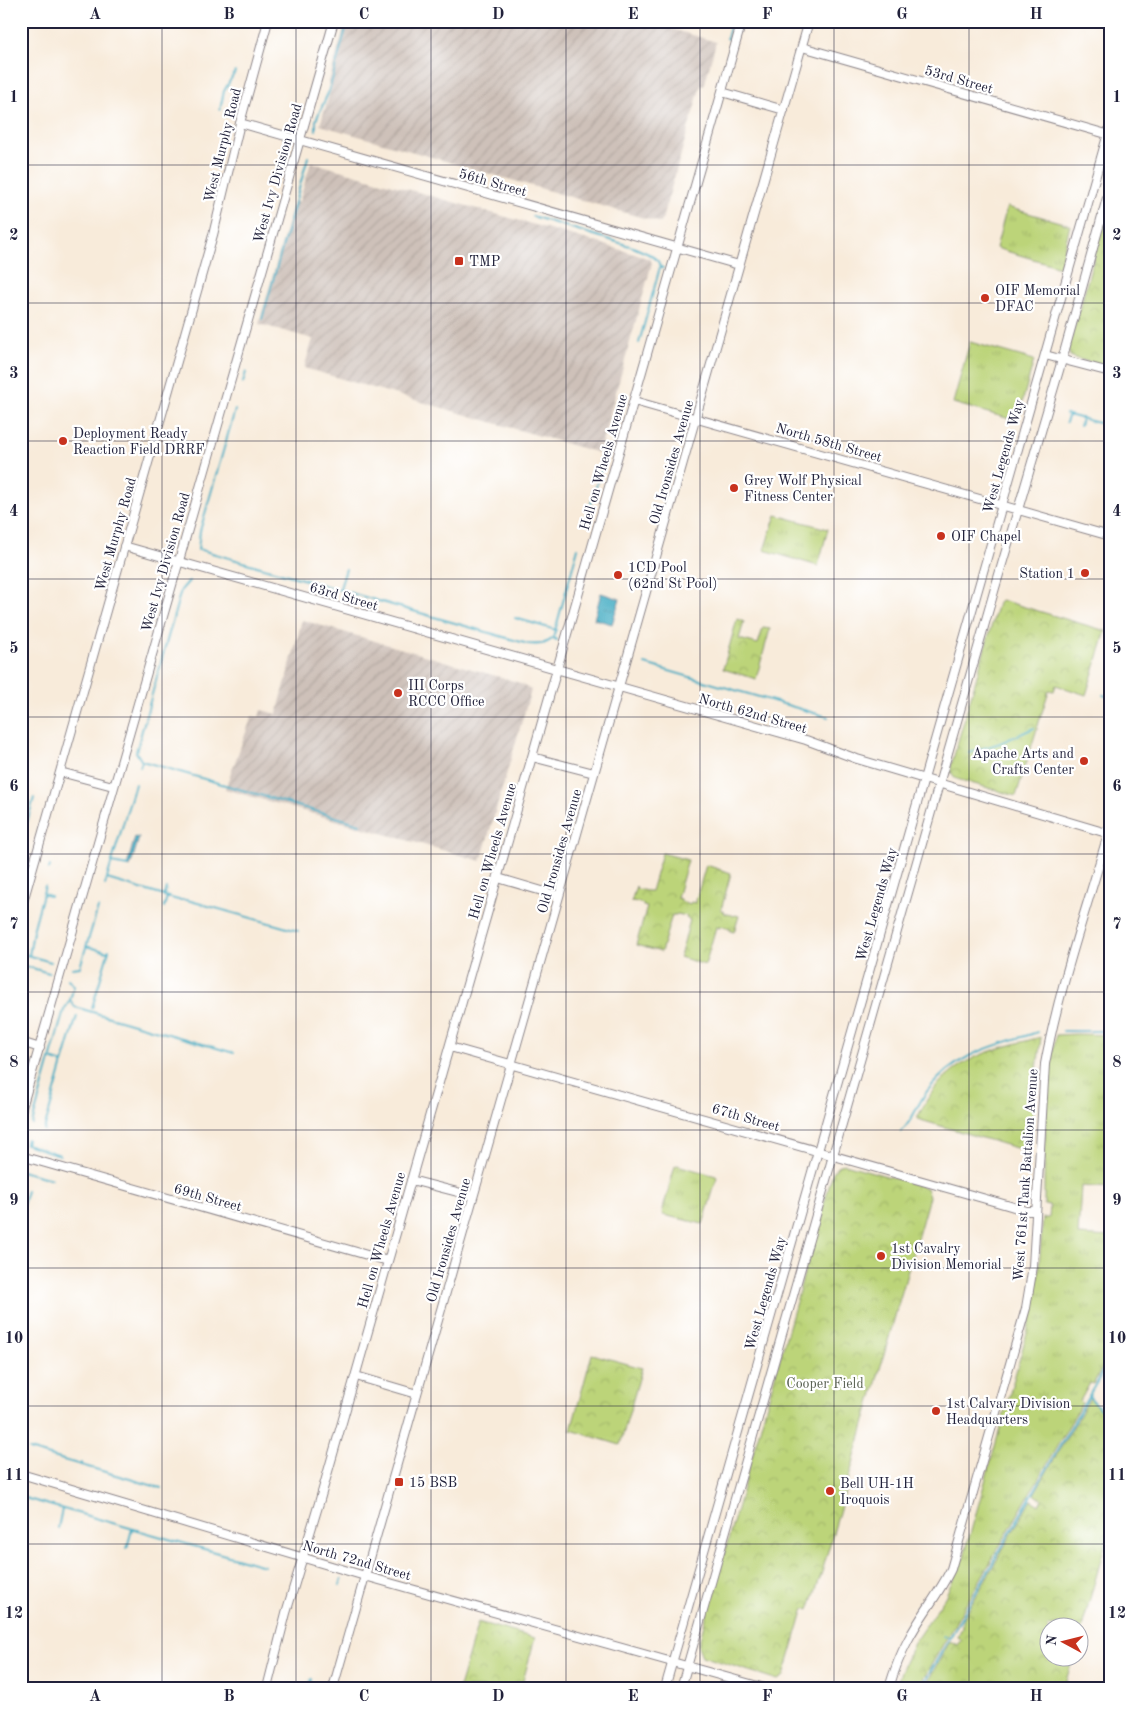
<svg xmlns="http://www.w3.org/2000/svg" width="1131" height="1709" viewBox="0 0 1131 1709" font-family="'Old Standard TT',serif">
<defs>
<pattern id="industrial-furrows" width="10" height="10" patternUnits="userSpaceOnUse" patternTransform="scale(1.25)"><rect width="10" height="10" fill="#cec1b9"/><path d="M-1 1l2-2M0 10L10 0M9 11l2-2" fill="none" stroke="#b1a6a0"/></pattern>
<pattern id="grass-tufts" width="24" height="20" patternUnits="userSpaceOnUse" patternTransform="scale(1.25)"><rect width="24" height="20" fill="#bcd479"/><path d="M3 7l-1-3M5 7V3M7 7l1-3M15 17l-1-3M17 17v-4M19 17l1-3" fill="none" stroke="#a1b66a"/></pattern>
<pattern id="park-crowns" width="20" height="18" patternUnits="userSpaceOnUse" patternTransform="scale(1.25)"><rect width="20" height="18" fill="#bcd479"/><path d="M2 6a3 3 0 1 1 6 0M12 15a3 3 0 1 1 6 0" fill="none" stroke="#a1b66a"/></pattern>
<pattern id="water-ripples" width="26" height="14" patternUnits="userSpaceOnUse" patternTransform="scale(1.25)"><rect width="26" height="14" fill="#43acc3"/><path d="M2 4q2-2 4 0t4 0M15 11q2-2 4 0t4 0" fill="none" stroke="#388ca0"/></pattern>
</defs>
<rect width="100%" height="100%" fill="#fff"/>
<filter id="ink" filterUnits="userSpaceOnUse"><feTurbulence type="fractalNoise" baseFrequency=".02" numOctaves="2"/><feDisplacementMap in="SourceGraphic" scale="10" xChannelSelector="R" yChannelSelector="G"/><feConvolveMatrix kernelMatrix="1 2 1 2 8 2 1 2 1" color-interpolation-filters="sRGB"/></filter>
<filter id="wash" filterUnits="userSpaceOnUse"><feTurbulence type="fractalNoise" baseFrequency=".0096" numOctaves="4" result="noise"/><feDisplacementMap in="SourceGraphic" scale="20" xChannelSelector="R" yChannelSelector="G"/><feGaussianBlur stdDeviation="1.12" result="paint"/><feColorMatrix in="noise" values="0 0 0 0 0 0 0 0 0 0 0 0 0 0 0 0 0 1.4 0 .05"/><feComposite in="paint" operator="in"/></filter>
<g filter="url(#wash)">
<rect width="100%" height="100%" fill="#f8ebda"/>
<path fill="#f0d5bc" d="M695,1681H697L722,1688H686L689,1684Z"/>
<path fill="url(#industrial-furrows)" d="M346,21H645L716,42L704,86L701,85L661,223L320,125L332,86L328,85Z
M311,162L599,243L650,259L652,263L599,453L304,368L313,339L259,324L294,201L299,202Z
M302,620L517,682L531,690L481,861L225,789L252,716L259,717L261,710L277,714Z"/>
<path fill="url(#grass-tufts)" stroke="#6f7b5a" d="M1007,207L1070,225L1060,267L996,248Z
M970,342L1034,360L1017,421L953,403Z
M776,515L828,529L818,566L764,550Z
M1077,1034L1110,1035V1188L1081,1186L1078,1235L1110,1237V1355L1093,1384L1090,1383L1080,1401L1082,1403L918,1688H896L901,1671L915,1641L945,1597L964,1556L1034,1308L1038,1278L1043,1218H1049L1050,1206L1044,1205C1044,1148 1045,1091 1056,1035Z
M677,1165L716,1176L717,1178L703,1224L663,1215L662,1213L675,1166Z"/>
<path fill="url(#park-crowns)" stroke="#6f7b5a" d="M1110,201V368L1075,358L1070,356L1068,350Z
M1001,600L1106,631L1086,695L1056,685L1054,691L1049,690L1016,796L957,779L955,778L951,772V766L998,603Z
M737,619L744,622L739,639L758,644L763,628L770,629L756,679L723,669Z
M662,853L688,860L677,898L681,899V901L690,904L691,902L695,903L706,865L731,873L721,910L725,912L724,913L734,916L735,915L739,916L734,932L730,931V929L720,926V928L716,927L705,965L680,957L690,920L686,918L687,916L677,914L676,915H672L661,952L636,945L647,907L643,906V904L633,901L631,902L636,886L637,889L647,891H651Z
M1041,1037L1034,1093L1030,1152L917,1119C943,1060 983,1052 1041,1037Z
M845,1164L921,1186L926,1188L929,1197L822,1572L809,1610L804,1608L784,1676L778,1680L702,1656L698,1646L833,1172L839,1165Z
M592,1354L642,1368L620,1445L571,1430Z
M1090,1398L1101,1411L1110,1414V1527L1079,1638L1078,1626H1048V1656L1073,1657L1064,1688H924L950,1641L957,1645L961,1640L957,1637L962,1628V1621L1031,1500L1039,1505L1042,1499L1034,1494Z
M478,1622L535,1638L521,1688H459Z"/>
<path fill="url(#water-ripples)" stroke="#32677f" d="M601,593L620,599L612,624L594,619Z
M135,837L139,838L130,867L127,866Z"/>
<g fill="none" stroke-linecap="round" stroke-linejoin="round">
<path stroke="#43acc3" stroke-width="2" d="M729,39L727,38L732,21
M220,110L224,91L235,72
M316,130V120L329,91L348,21
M532,216L633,247L651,255L658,261L660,267
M262,319L308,157
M639,343L660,267L663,268
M243,383L246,372
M1065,414L1110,426
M1066,422L1069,415
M1080,426L1082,418
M1101,432L1102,424
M587,518L601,469L602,453L600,450
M198,549L528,644C537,645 546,645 553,638
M198,550L200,531L235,410
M340,588L346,569
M515,618L556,630
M557,640L553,638L578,548
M645,664L828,717
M1103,695L1110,697
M969,753L1000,743L1034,728
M141,760L136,752L181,590L189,581
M140,767L142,761L360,824
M21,843L34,798
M111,863L128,866
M49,869L50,866
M107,879L178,900H187L298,931
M105,885L135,784
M43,894L50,896
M164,896L166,888
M164,907L167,897
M86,946L107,952L109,950L92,1008
M23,954L51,962
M29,956L33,931L45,886
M21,965L49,973
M72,968L80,967L98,908
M68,979L74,986L70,1000L75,1007L234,1053
M1063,1031H1110
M63,1063L77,1016
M32,1124L64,1010L70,1000
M44,1130L63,1063L50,1059
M901,1132C914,1119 917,1104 928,1090C958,1052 994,1046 1038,1032
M27,1139L26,1144L60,1155
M21,1171L52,1179
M21,1210L27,1191
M1089,1396L1101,1410L1110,1413
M29,1450L81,1465V1463
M81,1465L161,1488
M21,1497L264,1566
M58,1528L62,1509
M127,1548L132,1529
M340,1585L342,1579
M943,1636L950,1637
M309,1688L311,1679
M312,1688L324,1686
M921,1688L1110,1359"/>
</g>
</g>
<g filter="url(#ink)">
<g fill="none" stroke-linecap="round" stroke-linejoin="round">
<g stroke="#8d868a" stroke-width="10">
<path id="minor" d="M802,47L1110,135
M722,92L784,110
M240,123L739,265
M1045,355L1110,372
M634,401L1110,536
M124,546L806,740L857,759L1110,834
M532,757L594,773
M60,772L113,786
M498,878L559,896
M21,909L213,235L240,123L268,21
M21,1042L40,1048
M450,1047L1007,1205L1027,1211H1036
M21,1111L334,21
M21,1156L388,1261
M411,1180L473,1196
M356,1376L417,1394
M21,1474L365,1576L765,1688
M267,1688L286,1613L319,1503L742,21
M333,1688L809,21
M665,1688L1110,126
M681,1688L995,588L1062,360L1110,187
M889,1688C894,1671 900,1655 908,1640C921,1615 939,1594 951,1569L1026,1308L1033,1266L1045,1064C1060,983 1088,905 1110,827"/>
</g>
<use href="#minor" stroke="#fff" stroke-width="8"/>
</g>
</g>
<path fill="none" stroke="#22223b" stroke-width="1" stroke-opacity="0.55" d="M162,21V1688M296,21V1688M431,21V1688M566,21V1688M700,21V1688M834,21V1688M969,21V1688M21,165H1110M21,303H1110M21,441H1110M21,579H1110M21,717H1110M21,854H1110M21,992H1110M21,1130H1110M21,1268H1110M21,1406H1110M21,1544H1110"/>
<g fill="#c8321e" stroke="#fff" stroke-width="2">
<rect x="454" y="256" width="10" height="10" rx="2.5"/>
<circle cx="985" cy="298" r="5"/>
<circle cx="63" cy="441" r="5"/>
<circle cx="734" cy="488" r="5"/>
<circle cx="941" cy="536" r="5"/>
<circle cx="1085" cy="573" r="5"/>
<circle cx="618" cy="575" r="5"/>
<circle cx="398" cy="693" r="5"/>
<circle cx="1084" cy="761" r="5"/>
<circle cx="881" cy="1256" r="5"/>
<circle cx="936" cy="1411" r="5"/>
<rect x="394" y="1477" width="10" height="10" rx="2.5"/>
<circle cx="830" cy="1491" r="5"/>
</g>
<g text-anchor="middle" stroke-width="4.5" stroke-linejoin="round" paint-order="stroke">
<g font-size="14" fill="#22223b" stroke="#fff">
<text transform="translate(959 79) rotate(16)" y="5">53rd Street</text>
<text transform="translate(222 145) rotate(-76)" y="5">West Murphy Road</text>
<text transform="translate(277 173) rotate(-74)" y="5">West Ivy Division Road</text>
<text transform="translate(493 182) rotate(16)" y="5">56th Street</text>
<text transform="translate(829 442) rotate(16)" y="5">North 58th Street</text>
<text transform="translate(1003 456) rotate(-74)" y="5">West Legends Way</text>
<text transform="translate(603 462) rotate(-74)" y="5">Hell on Wheels Avenue</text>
<text transform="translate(671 462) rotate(-74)" y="5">Old Ironsides Avenue</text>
<text transform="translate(115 534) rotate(-74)" y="5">West Murphy Road</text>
<text transform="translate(165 562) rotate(-74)" y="5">West Ivy Division Road</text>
<text transform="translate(344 596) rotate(16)" y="5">63rd Street</text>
<text transform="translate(753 713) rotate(16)" y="5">North 62nd Street</text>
<text transform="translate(492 851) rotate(-74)" y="5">Hell on Wheels Avenue</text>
<text transform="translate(559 851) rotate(-74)" y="5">Old Ironsides Avenue</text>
<text transform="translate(876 904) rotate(-74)" y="5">West Legends Way</text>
<text transform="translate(746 1117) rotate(16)" y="5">67th Street</text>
<text transform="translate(1025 1175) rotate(-86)" y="5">West 761st Tank Battalion Avenue</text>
<text transform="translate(208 1197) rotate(16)" y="5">69th Street</text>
<text transform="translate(381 1240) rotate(-74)" y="5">Hell on Wheels Avenue</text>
<text transform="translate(448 1240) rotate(-74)" y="5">Old Ironsides Avenue</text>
<text transform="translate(765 1293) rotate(-74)" y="5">West Legends Way</text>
<text transform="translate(357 1560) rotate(16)" y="5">North 72nd Street</text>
</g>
<g font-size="14" fill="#22223b" stroke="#fff" text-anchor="start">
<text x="469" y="266">TMP</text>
<text x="995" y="295">OIF Memorial<tspan x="995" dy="16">DFAC</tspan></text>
<text x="73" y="438">Deployment Ready<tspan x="73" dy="16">Reaction Field DRRF</tspan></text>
<text x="744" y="485">Grey Wolf Physical<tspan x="744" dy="16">Fitness Center</tspan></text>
<text x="951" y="541">OIF Chapel</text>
<text x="628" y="572">1CD Pool<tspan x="628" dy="16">(62nd St Pool)</tspan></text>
<text x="1075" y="578" text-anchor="end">Station 1</text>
<text x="408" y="690">III Corps<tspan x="408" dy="16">RCCC Office</tspan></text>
<text x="1074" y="758" text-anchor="end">Apache Arts and<tspan x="1074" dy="16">Crafts Center</tspan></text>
<text x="891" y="1253">1st Cavalry<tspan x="891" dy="16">Division Memorial</tspan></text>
<text x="946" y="1408">1st Calvary Division<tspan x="946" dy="16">Headquarters</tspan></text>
<text x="409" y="1487">15 BSB</text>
<text x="840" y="1488">Bell UH-1H<tspan x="840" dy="16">Iroquois</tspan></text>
</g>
<g font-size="14" fill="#586051" stroke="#fff">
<text x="825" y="1388">Cooper Field</text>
</g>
</g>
<rect width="1131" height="1709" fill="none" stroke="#fff" stroke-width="55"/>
<g transform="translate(1064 1642) rotate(277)"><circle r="24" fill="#ffffff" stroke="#a7a7b1"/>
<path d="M0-4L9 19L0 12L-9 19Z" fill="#c8321e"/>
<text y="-8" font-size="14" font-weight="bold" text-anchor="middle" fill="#22223b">N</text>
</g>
<rect x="28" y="28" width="1076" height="1654" fill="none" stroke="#22223b" stroke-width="2"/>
<g font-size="16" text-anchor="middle" font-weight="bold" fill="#22223b">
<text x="95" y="19">A</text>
<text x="229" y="19">B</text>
<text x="364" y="19">C</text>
<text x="498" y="19">D</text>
<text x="633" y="19">E</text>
<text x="767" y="19">F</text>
<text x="902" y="19">G</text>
<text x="1036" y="19">H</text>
<text x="14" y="102">1</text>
<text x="1117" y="102">1</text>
<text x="14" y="240">2</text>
<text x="1117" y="240">2</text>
<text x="14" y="378">3</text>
<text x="1117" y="378">3</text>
<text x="14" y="516">4</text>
<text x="1117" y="516">4</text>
<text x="14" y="653">5</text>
<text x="1117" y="653">5</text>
<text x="14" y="791">6</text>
<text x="1117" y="791">6</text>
<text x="14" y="929">7</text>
<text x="1117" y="929">7</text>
<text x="14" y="1067">8</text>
<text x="1117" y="1067">8</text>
<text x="14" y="1205">9</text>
<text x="1117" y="1205">9</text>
<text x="14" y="1343">10</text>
<text x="1117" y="1343">10</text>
<text x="14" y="1480">11</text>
<text x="1117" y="1480">11</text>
<text x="14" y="1618">12</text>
<text x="1117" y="1618">12</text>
<text x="95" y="1701">A</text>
<text x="229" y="1701">B</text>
<text x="364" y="1701">C</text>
<text x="498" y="1701">D</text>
<text x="633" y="1701">E</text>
<text x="767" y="1701">F</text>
<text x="902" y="1701">G</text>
<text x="1036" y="1701">H</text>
</g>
</svg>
